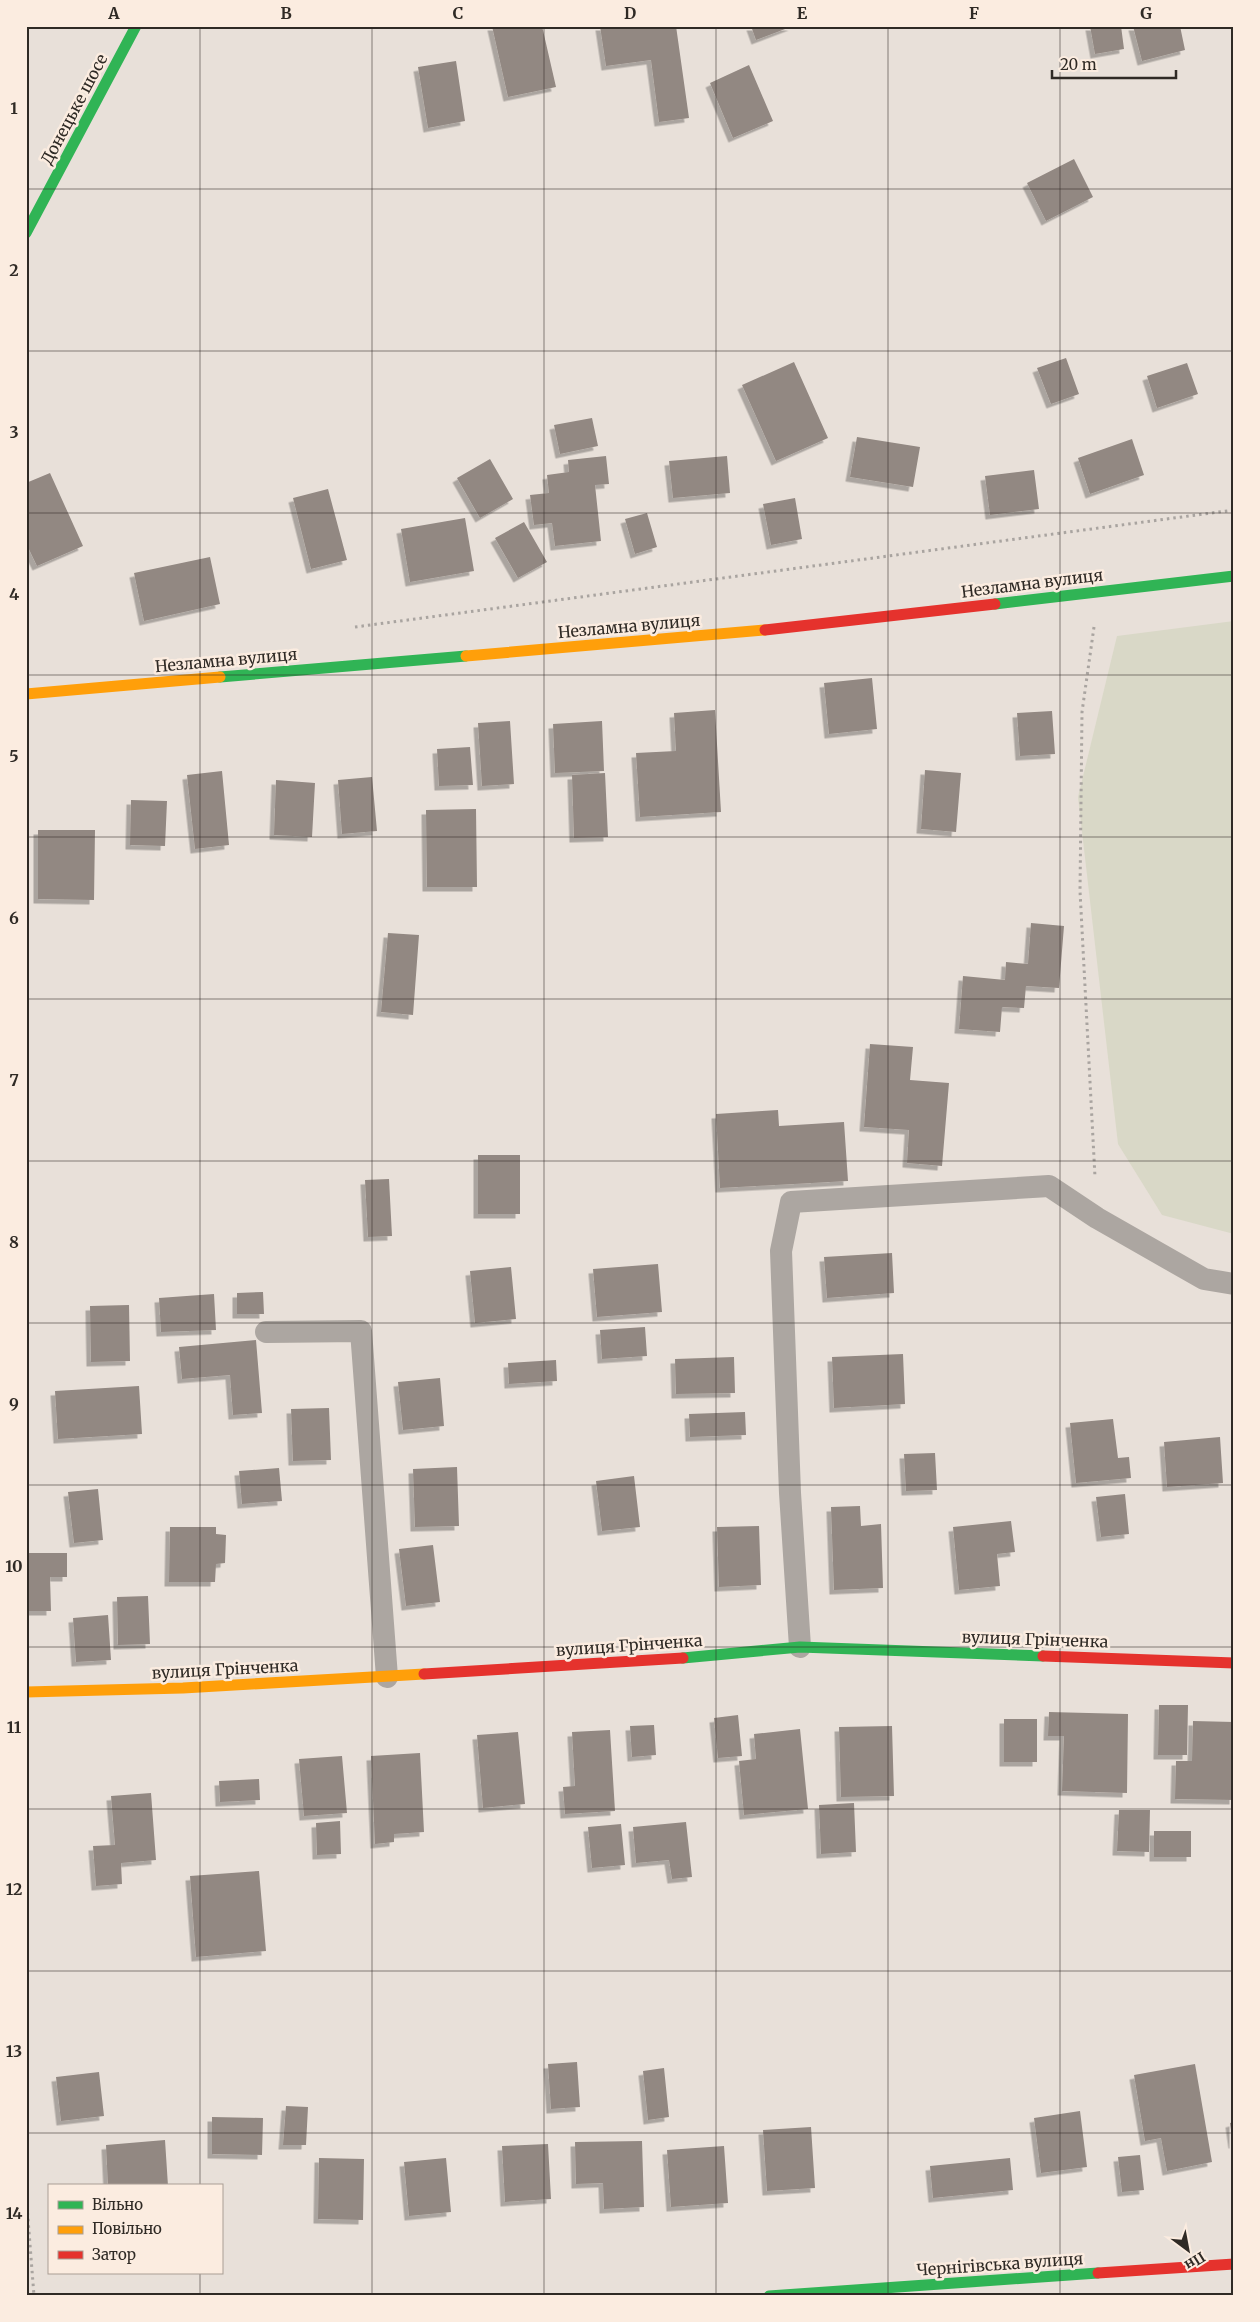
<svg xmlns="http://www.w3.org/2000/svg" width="1260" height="2322" viewBox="0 0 1260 2322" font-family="Merriweather,serif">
<defs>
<filter id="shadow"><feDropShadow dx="-4.5" dy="4.5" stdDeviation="0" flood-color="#0004"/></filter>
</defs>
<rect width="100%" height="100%" fill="#e8e0d9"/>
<path fill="#d9d8c7" d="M1234,621V1234L1162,1215L1118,1144L1078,797L1117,636Z"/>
<path fill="#928882" filter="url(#shadow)" d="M492,26H542L556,87L508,97Z
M600,26H676L689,118L659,122L651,60L606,66Z
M751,26H793L756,40Z
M1090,26H1121L1124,49L1095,54Z
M1133,26H1180L1185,50L1142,61Z
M456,61L465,121L428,128L418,67Z
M749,65L773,121L733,138L710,83Z
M1074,159L1093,197L1046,221L1027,183Z
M1066,358L1079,394L1051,404L1037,368Z
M794,362L828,438L776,461L742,385Z
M1187,363L1198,394L1157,408L1147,376Z
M592,418L598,446L560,454L554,425Z
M857,437L920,447L913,487L850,477Z
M1132,439L1144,475L1090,494L1078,458Z
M606,456L609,484L595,485L601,541L555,546L552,523L534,525L530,495L549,493L547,475L569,472L568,460Z
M727,456L730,493L673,498L669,461Z
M490,459L513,499L480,518L457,478Z
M1034,470L1039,509L990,515L985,476Z
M50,473L83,546L37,566L26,543V483Z
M328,489L347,560L311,569L293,498Z
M795,498L802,539L771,545L763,504Z
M647,513L657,547L635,554L625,519Z
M465,518L474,571L410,582L401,529Z
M524,522L547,562L518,578L495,538Z
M210,557L220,604L144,621L134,573Z
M872,678L877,729L829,734L824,683Z
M715,710L721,812L640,817L636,753L676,751L674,713Z
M1052,711L1055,754L1020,756L1017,713Z
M510,721L514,784L482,786L478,723Z
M602,721L604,771L555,773L553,724Z
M470,747L473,785L439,786L437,749Z
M925,770L961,773L956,832L921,829Z
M222,771L229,845L195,849L187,775Z
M605,773L608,837L574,838L572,775Z
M372,777L377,831L342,834L338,780Z
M276,780L315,783L312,837L274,835Z
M131,800L167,801L165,846L130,845Z
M476,809L477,887H427L426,810Z
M38,830H95L94,900L38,899Z
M1031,923L1064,926L1059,988L1026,986L1024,1008L1002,1007L1000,1032L959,1029L963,976L1005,980L1006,962L1028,964Z
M388,933L419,935L413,1015L381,1012Z
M870,1044L913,1047L910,1080L949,1083L942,1166L907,1163L909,1130L864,1127Z
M778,1110L779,1126L844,1122L848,1181L720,1188L716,1114Z
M478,1155H520V1214H478Z
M389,1179L392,1236L368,1237L365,1180Z
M892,1253L894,1293L827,1298L824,1257Z
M658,1264L662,1312L597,1317L593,1269Z
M511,1267L516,1319L475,1323L470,1271Z
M263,1292L264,1314H237V1293Z
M214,1294L216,1330L161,1332L159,1298Z
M129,1305L130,1361L91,1362L90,1306Z
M645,1327L647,1356L602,1359L600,1330Z
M256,1340L262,1413L233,1415L230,1375L182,1379L179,1347Z
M903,1354L905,1404L834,1408L832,1357Z
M734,1357L735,1393L676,1394L675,1359Z
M556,1360L557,1381L509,1384L508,1363Z
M440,1378L444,1426L403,1430L398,1382Z
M139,1386L142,1434L58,1439L55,1391Z
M329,1408L331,1460L293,1461L291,1409Z
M745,1412L746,1435L690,1437L689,1414Z
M1113,1419L1118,1458L1129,1457L1131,1478L1076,1483L1070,1423Z
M1220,1437L1223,1483L1167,1487L1164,1442Z
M935,1453L937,1490L906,1491L904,1454Z
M457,1467L459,1526L415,1527L413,1469Z
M279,1468L282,1501L242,1504L239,1471Z
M634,1476L640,1527L602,1531L596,1481Z
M98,1489L103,1540L74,1543L68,1492Z
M1125,1494L1129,1534L1101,1537L1096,1497Z
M860,1506L861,1526L881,1524L883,1588L834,1590L831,1507Z
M1011,1521L1015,1552L997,1554L1000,1586L959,1590L953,1527Z
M759,1526L761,1585L719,1587L717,1527Z
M170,1527H216V1534L226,1535L225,1563L216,1564L215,1582H169Z
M433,1545L440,1602L406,1606L399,1549Z
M26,1553H67V1577H50L51,1611H26Z
M148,1596L150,1644L118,1645L117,1597Z
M108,1615L111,1660L76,1662L73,1618Z
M1159,1705H1188L1187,1755H1158Z
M1049,1712L1128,1714L1127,1793L1062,1791L1064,1736H1048Z
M738,1715L742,1756L718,1758L714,1718Z
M1004,1719H1037V1762H1004Z
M1193,1721L1234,1722V1800L1175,1799L1176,1761H1192Z
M654,1725L656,1755L632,1757L630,1726Z
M892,1726L894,1796L841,1797L839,1727Z
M800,1729L808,1809L744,1815L739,1761L756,1759L754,1734Z
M610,1730L615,1811L565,1814L563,1787L575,1786L572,1732Z
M518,1732L525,1804L483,1808L477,1735Z
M420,1753L424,1832L394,1834V1842L375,1844L371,1756Z
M342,1756L347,1813L304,1816L299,1759Z
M259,1779L260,1800L220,1802L219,1781Z
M151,1793L156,1860L121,1863L122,1884L96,1886L93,1846L115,1845L111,1796Z
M854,1803L856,1852L821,1854L819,1805Z
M1119,1810H1150L1149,1852L1117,1851Z
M340,1821L341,1854L317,1855L316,1823Z
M686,1822L692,1877L672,1879L669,1860L636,1863L633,1827Z
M621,1824L625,1865L592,1868L588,1827Z
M1154,1831H1191V1857H1154Z
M259,1871L266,1951L196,1957L190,1876Z
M577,2062L580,2107L551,2109L548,2064Z
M1195,2064L1212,2162L1167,2171L1161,2138L1145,2141L1134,2075Z
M664,2068L669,2117L648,2120L643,2071Z
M99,2072L104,2116L61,2121L56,2077Z
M286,2106L308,2107L306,2145H283Z
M1080,2111L1087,2167L1041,2173L1034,2118Z
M212,2117L263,2118L262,2155L212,2154Z
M1234,2122V2144H1233L1230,2123Z
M811,2127L815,2188L767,2191L763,2130Z
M165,2140L168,2186H108L106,2145Z
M642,2141L644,2207L604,2209L603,2183L576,2184L575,2142Z
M548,2144L551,2199L505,2202L502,2146Z
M724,2146L728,2203L671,2207L667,2150Z
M1140,2155L1144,2190L1122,2192L1118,2157Z
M319,2158L364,2159L363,2220L318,2219Z
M446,2158L451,2212L409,2216L404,2162Z
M1010,2158L1013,2190L933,2198L930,2166Z"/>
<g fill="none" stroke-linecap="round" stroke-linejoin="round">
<path stroke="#a9a4a0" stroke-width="3" stroke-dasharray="2.5 4" stroke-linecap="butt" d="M355,627L1234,510
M1094,627L1082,712L1080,891L1095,1177
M26,2193L34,2296"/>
<path stroke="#aca6a1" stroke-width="22" d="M266,1332L361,1331L387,1677
M800,1647L790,1493L781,1251L791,1202L1049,1186L1097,1218L1204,1279L1234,1284"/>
<path stroke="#30b455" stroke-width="11" d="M26,233L136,26
M995,604L1234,576
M220,677L466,656
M683,1658L800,1647L1043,1656
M769,2296L1098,2273"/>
<path stroke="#ff9f0a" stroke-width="11" d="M466,656L765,630
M26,694L220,677
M26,1692L183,1688L424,1674"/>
<path stroke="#e5322d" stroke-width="11" d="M765,630L995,604
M1043,1656L1234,1663
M424,1674L683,1658
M1098,2273L1234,2264"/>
</g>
<path fill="none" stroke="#2f2a25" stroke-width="1" stroke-opacity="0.55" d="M200,26V2186M372,26V2296M544,26V2296M716,26V2296M888,26V2296M1060,26V2296M26,189H1234M26,351H1234M26,513H1234M26,675H1234M26,837H1234M26,999H1234M26,1161H1234M26,1323H1234M26,1485H1234M26,1647H1234M26,1809H1234M26,1971H1234M26,2133H1234M200,2273V2296"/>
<g text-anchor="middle" stroke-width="5" stroke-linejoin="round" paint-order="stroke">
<g font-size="16" fill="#2f2a25" stroke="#fbece0">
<text transform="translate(74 109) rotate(-62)" y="6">Донецьке шосе</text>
<text transform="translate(1032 583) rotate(-7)" y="6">Незламна вулиця</text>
<text transform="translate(629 626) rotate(-5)" y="6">Незламна вулиця</text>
<text transform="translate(226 660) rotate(-5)" y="6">Незламна вулиця</text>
<text transform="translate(1035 1639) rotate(2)" y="6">вулиця Грінченка</text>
<text transform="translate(629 1645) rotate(-4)" y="6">вулиця Грінченка</text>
<text transform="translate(225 1669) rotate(-3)" y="6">вулиця Грінченка</text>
<text transform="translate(1000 2264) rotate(-4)" y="6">Чернігівська вулиця</text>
</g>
</g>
<rect width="1260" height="2322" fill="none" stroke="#fbece0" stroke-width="55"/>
<rect x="48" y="2184" width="175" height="90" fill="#fbece0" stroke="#a99e95"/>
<rect x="58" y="2201" width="25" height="8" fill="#30b455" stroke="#a99e95"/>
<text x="92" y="2210" font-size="15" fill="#2f2a25">Вільно</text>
<rect x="58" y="2226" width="25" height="8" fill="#ff9f0a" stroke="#a99e95"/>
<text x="92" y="2234" font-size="15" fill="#2f2a25">Повільно</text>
<rect x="58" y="2251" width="25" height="8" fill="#e5322d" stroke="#a99e95"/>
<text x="92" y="2260" font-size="15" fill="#2f2a25">Затор</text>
<g transform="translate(1188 2250) rotate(148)" stroke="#fbece0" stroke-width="4" paint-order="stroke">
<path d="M0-4L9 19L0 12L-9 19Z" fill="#2f2a25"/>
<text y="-8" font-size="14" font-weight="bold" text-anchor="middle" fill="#2f2a25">Пн</text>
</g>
<path d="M1052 70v8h124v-8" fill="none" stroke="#2f2a25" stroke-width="2.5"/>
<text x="1060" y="70" font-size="15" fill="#2f2a25" stroke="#fbece0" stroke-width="4" paint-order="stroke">20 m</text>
<rect x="28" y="28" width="1204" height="2266" fill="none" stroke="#2f2a25" stroke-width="2"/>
<g font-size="16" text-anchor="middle" font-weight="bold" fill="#2f2a25">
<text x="114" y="19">A</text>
<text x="286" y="19">B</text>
<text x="458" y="19">C</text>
<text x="630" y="19">D</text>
<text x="802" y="19">E</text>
<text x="974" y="19">F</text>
<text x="1146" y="19">G</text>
<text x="14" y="114">1</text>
<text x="14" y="276">2</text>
<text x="14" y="438">3</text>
<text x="14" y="600">4</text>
<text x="14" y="762">5</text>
<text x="14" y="924">6</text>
<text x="14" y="1086">7</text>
<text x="14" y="1248">8</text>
<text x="14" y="1410">9</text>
<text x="14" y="1572">10</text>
<text x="14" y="1733">11</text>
<text x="14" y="1895">12</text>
<text x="14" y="2057">13</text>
<text x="14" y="2219">14</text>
</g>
</svg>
